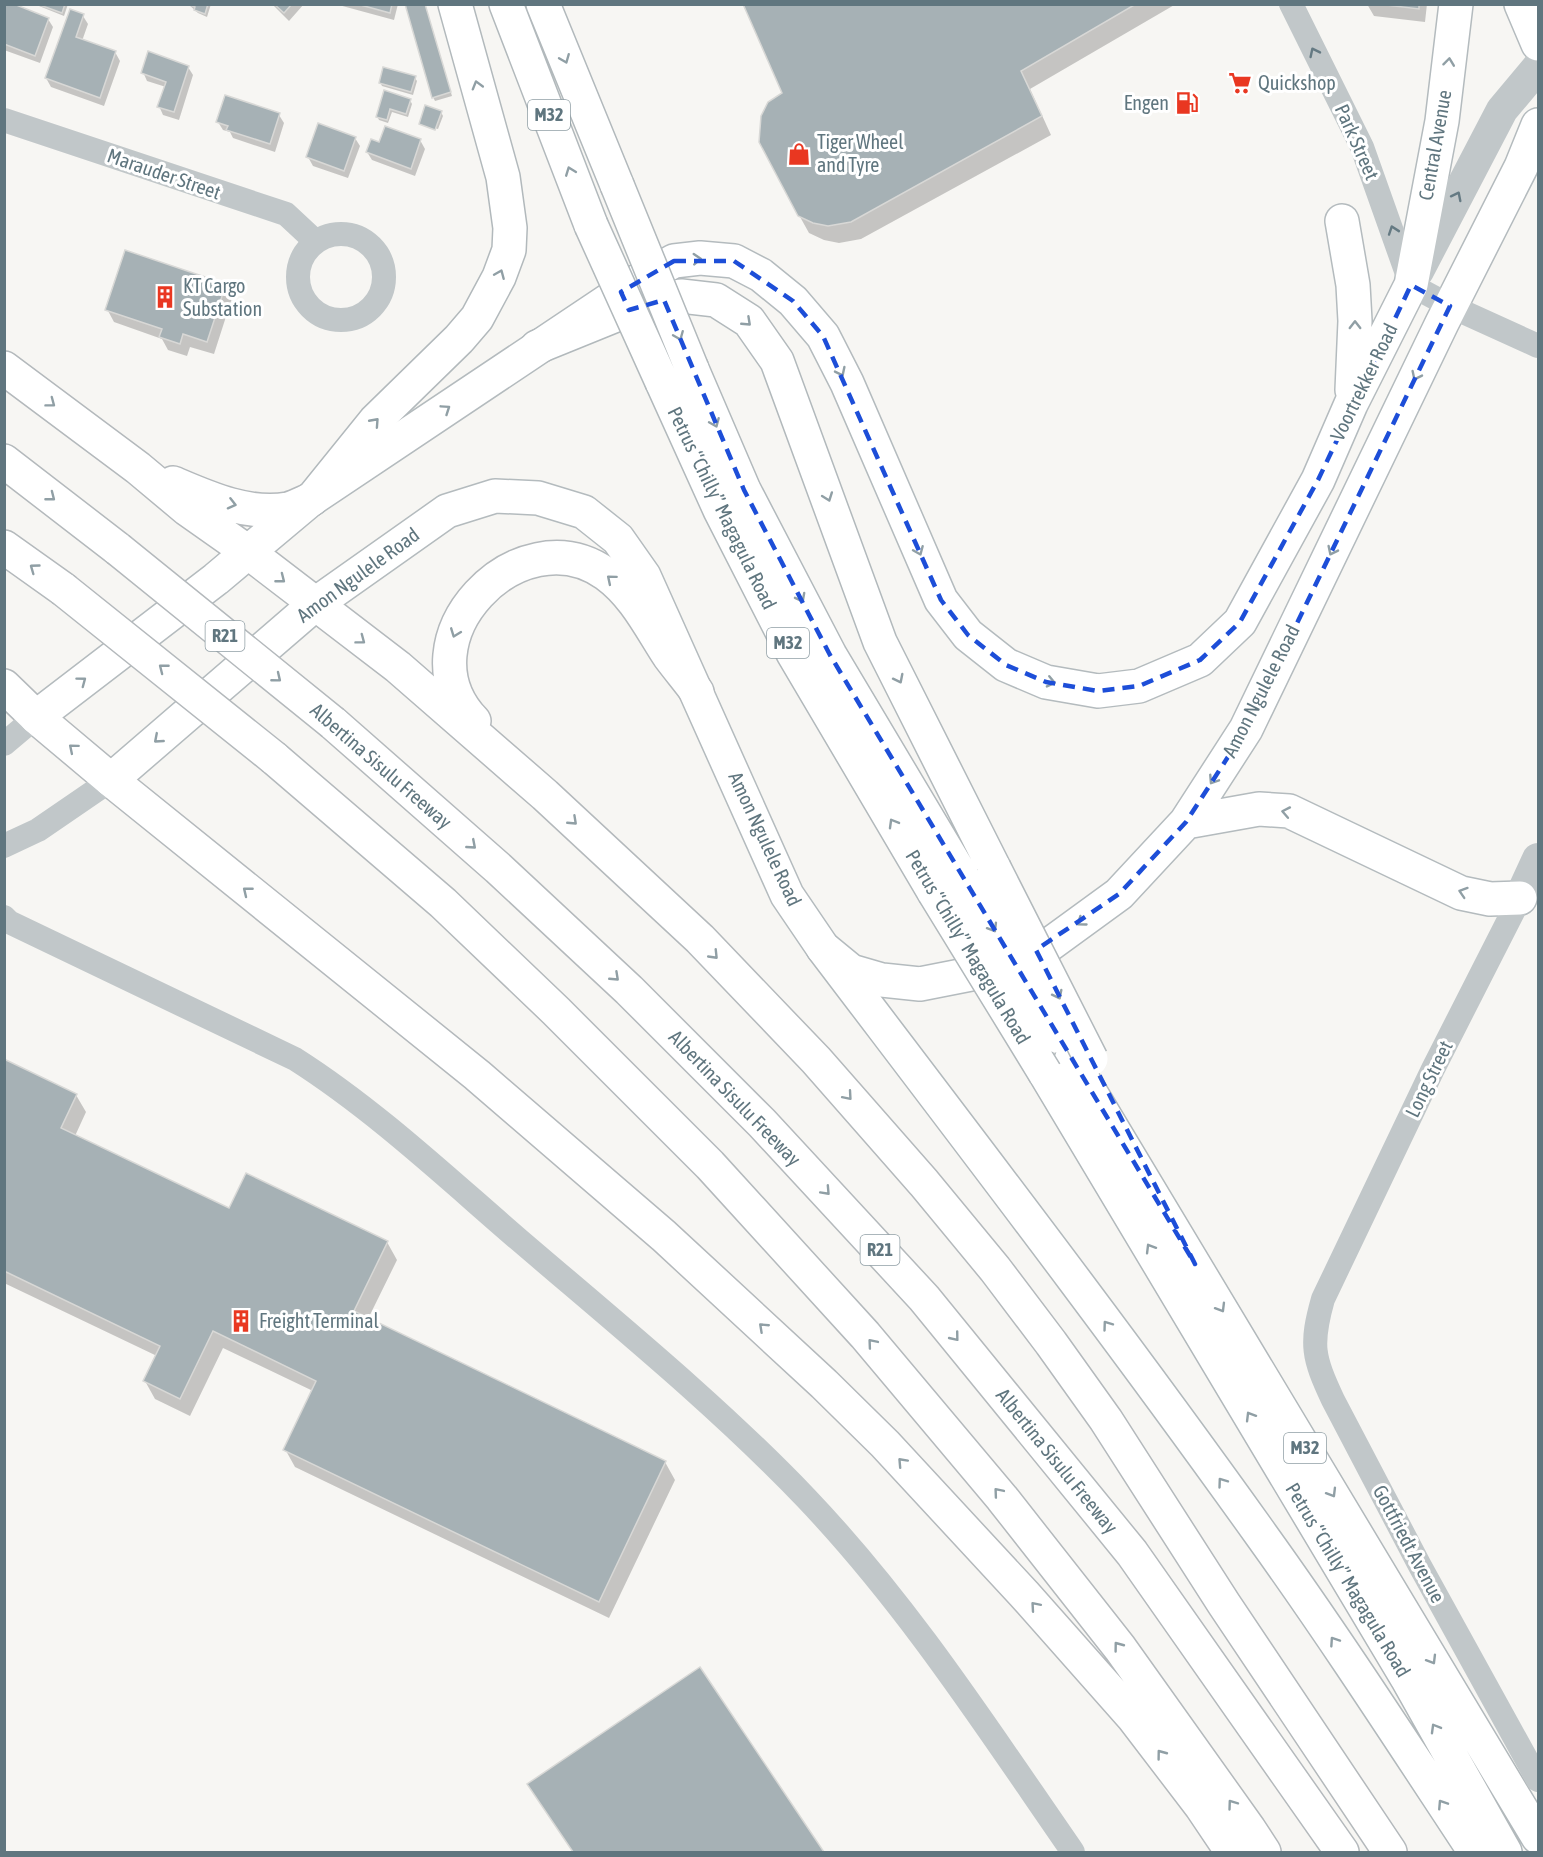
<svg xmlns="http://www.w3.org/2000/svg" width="1543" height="1857" viewBox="0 0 1543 1857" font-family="'Asap Condensed',sans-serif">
<rect width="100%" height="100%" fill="#f7f6f3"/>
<path fill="#0003" d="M4,4L48,19L53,27L40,63L4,50Z
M34,4H68L64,16Z
M188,4H211L207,17L198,13Z
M272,4H304L289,21Z
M335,4H398L394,20Z
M425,4L452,96L435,101L433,97Z
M744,4H1176L1030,89L1051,135L861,239L839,243L824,240L809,233L799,215L784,93Z
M1367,4H1427L1425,22L1374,16Z
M83,16L88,24L82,41L115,52L120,61L104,106L51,87L46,78Z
M188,67L193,75L179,120L163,115L159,106L166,87L147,81L143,72Z
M415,78L417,81L413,95L382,86L380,82Z
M385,92L410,100L412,104L408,117L392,112L388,123L379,120L377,116Z
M426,107L441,112L443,116L438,129L420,124Z
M279,115L284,123L275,152L233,138L230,132L223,130L218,122Z
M355,138L360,146L348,178L313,166L308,157Z
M420,140L425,149L415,176L372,160L367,152L380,144Z
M225,285L232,298L214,354L190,347L187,356L168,350L162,339L114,322L107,309Z
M4,1060L76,1095L86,1112L75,1136L229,1210L387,1242L397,1260L368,1319L665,1462L675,1480L609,1618L295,1467L285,1449L313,1391L223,1348L190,1416L155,1399L145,1381L157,1356L4,1283Z
M700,1669L822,1852H573L539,1802Z"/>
<path fill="#a6b1b5" stroke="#d8d8d6" stroke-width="1.5" d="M4,4H14L49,18L35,56L4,44Z
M37,4H65L62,13Z
M187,4H208L205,14L194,10L195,7Z
M274,4H292L284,13Z
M357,4H392L390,13Z
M405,4H425L451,92L432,98Z
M743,4H1136L1021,71L1042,116L851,222L828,226L813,223L798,216L759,142L761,116L768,102L782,93Z
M1378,4H1419V9Z
M70,9L84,14L76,37L116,51L100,98L45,78Z
M148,51L189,66L174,112L157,107L166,82L141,73Z
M383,67L416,76L411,92L379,83Z
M384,90L411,99L406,114L390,109L387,120L376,117Z
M225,95L280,113L270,144L226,130L228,126L216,122Z
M425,105L442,111L435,130L419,124Z
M318,123L356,137L344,171L306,157Z
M385,126L421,139L411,169L366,152L371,139L379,142Z
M125,250L226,284L207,342L183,334L180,344L159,337L162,329L105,310Z
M4,1059L77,1094L61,1128L229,1208L246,1173L388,1241L354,1311L666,1461L599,1602L283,1450L316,1381L213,1331L180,1399L143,1381L160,1346L4,1271Z
M700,1667L824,1852H573L527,1784Z"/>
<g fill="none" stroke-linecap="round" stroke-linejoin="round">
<g stroke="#b4bbbe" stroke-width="36">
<path id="secondary" d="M1521,4L1538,44
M1342,221L1353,285L1355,321L1352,390
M36,717L216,579L310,500L636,282L674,261L700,258L734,261L761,275L793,301L823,336L847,383L941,600L968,635L1006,665L1046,682L1098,691L1139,686L1200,660L1240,622L1318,480L1351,404L1411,285L1442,121L1456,4
M111,780L314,605L447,511L495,496L538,498L584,512L618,539L644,576L787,895L823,948L851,971L882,980L920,984L976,973L1049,945L1119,894L1186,822L1246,729L1442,323L1521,167L1538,125
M1186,822L1259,809L1289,811L1461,893L1490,899L1520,898"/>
</g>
<g stroke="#b2b9bc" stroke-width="36">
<path id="primary" d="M506,4L591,225
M543,4L617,185
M537,347L643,304L681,296L716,300L749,321L777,361L880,642L994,868
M692,369L744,490L830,655L963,878
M662,382L720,510L793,653L934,892
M312,499L375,421L459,339L477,318L499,277L509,250L510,228L503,177L455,4
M823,948C971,1143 1120,1337 1262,1536C1336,1639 1405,1746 1475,1852
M1071,1060L1538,1837
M1045,1073L1407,1678L1505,1852"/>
</g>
<g stroke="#b4b9bc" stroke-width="36">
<path id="motorway" d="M4,368L138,468L187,509L248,552L398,667L545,795L700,939L816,1060L924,1183L995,1269L1051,1343L1106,1420L1224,1604L1390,1852
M4,461L118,549
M173,483C208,498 248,516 288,509C295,507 303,503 310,500
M4,547L63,589
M4,686L36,717L111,780L477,1075L664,1236L824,1384L885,1444L1024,1594L1133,1717L1201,1806L1232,1852
M474,721C397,641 519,512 606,574C635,595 650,627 669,656C678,668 688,680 697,692
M333,723L498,868L629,990L762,1123L924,1298L1132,1553L1342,1852
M274,758L443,903L556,1011L710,1165L865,1335L1002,1498L1120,1648L1249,1829L1264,1852"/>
</g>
<path stroke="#c1c7c9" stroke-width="24" d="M1291,4L1362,147L1411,285L1450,306L1538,346
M4,120L286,214L315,241
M298 277a43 43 0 1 1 86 0a43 43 0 1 1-86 0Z
M4,744L36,717
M4,846L38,830L111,780
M1520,898L1433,1069L1323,1299C1310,1345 1313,1357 1333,1400L1420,1566L1538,1780
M4,917L9,922L295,1059C375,1110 446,1177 518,1239C616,1323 717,1405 806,1498C909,1606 989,1731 1073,1852"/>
<path stroke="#c1c7c9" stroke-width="32" d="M1418,271L1502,110L1538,67
M1520,898L1538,859"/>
<use href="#secondary" stroke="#fff" stroke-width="33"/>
<use href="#primary" stroke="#fff" stroke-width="33"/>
<use href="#motorway" stroke="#fff" stroke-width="33"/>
<g stroke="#b2b9bc" stroke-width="36" stroke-linecap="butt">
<path id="primary-bridge" d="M617,185L692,369
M591,225L662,382
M994,868L1091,1059
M963,878L1057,1036
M934,892L1045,1073"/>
</g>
<g stroke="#b4b9bc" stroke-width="36" stroke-linecap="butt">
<path id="motorway-bridge" d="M118,549L333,723
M63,589L274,758"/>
</g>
<use href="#primary-bridge" stroke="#fff" stroke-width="33"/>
<use href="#motorway-bridge" stroke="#fff" stroke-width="33"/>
</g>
<defs><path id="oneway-chevron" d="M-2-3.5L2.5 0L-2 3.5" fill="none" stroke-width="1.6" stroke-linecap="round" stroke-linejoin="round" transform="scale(1.5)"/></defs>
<g stroke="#657a83">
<use href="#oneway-chevron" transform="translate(1314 52) rotate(-116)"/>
<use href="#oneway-chevron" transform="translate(1457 196) rotate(-63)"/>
<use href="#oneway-chevron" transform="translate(1393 230) rotate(-109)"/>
</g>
<g stroke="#909fa5">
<use href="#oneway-chevron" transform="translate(565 59) rotate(68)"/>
<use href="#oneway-chevron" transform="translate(1449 62) rotate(-83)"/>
<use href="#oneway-chevron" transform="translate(477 85) rotate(-106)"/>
<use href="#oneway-chevron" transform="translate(570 171) rotate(-111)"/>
<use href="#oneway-chevron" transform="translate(697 259) rotate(-3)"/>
<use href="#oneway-chevron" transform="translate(500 274) rotate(-67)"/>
<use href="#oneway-chevron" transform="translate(747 322) rotate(43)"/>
<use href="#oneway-chevron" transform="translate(1355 325) rotate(-90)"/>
<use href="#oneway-chevron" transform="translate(679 336) rotate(68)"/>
<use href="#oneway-chevron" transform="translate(841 372) rotate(64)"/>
<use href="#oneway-chevron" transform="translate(1416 376) rotate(116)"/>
<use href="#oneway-chevron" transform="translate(51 403) rotate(37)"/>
<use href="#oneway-chevron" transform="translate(446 409) rotate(-34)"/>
<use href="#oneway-chevron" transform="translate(375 422) rotate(-48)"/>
<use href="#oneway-chevron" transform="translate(715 423) rotate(67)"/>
<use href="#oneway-chevron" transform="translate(51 497) rotate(38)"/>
<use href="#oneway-chevron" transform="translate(828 497) rotate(70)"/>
<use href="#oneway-chevron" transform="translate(232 504) rotate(14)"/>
<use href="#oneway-chevron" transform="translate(919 551) rotate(67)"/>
<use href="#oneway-chevron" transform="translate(1332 551) rotate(116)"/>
<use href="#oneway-chevron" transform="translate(34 568) rotate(-144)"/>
<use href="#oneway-chevron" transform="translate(281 579) rotate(38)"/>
<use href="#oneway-chevron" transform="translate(611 579) rotate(-140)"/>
<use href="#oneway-chevron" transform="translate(801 598) rotate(62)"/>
<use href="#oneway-chevron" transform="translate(455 633) rotate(111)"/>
<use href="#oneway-chevron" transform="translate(361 640) rotate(37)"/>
<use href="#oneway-chevron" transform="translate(163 668) rotate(-142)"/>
<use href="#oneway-chevron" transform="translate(277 678) rotate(39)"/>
<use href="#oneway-chevron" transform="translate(899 679) rotate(63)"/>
<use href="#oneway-chevron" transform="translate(82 681) rotate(-37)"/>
<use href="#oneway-chevron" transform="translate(1051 682) rotate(13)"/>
<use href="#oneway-chevron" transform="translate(158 739) rotate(139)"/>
<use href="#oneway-chevron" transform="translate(73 748) rotate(-140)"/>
<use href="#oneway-chevron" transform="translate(1213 780) rotate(123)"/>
<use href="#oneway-chevron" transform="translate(1286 812) rotate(-169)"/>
<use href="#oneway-chevron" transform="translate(573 821) rotate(43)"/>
<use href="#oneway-chevron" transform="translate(893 823) rotate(-120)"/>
<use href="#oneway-chevron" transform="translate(472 845) rotate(41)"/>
<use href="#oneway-chevron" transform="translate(247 891) rotate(-141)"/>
<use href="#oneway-chevron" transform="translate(1463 892) rotate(-162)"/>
<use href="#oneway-chevron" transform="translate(1081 922) rotate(144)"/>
<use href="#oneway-chevron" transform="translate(993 928) rotate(59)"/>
<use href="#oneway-chevron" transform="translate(714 955) rotate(46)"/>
<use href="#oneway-chevron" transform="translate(615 977) rotate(43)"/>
<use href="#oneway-chevron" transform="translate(1058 995) rotate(63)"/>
<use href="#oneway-chevron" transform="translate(848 1096) rotate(49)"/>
<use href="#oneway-chevron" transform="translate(826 1191) rotate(47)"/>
<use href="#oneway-chevron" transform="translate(1150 1248) rotate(-121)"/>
<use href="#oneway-chevron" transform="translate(1221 1308) rotate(59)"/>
<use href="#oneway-chevron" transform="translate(1107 1325) rotate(-126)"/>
<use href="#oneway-chevron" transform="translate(763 1327) rotate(-137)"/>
<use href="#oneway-chevron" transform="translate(955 1337) rotate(51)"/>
<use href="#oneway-chevron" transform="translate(872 1343) rotate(-130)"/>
<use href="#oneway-chevron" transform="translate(1250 1416) rotate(-121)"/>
<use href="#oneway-chevron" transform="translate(902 1462) rotate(-133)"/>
<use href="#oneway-chevron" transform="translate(1222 1482) rotate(-126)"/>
<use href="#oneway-chevron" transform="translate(998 1492) rotate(-130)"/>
<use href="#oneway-chevron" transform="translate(1332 1493) rotate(59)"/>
<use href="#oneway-chevron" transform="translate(1035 1606) rotate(-131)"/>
<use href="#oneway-chevron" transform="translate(1334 1641) rotate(-124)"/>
<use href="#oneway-chevron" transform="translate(1118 1646) rotate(-127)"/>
<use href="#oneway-chevron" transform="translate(1432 1660) rotate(59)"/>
<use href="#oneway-chevron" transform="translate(1435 1728) rotate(-120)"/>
<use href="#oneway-chevron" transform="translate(1161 1754) rotate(-127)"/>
<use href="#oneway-chevron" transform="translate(1232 1804) rotate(-126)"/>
<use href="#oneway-chevron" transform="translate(1442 1804) rotate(-123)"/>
</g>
<path fill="none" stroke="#1d4ed8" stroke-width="4.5" stroke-dasharray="12 8" stroke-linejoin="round" d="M674,261H734L793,301L823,336L941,600L968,635L1006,665L1046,682L1098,691L1139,686L1200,660L1240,622L1318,480L1411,285L1450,306L1246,729L1186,822L1119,894L1036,950L1195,1264L830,655L744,490L664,300L629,310L621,292Z"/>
<defs>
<g id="supermarket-bare" transform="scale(1.8)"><path d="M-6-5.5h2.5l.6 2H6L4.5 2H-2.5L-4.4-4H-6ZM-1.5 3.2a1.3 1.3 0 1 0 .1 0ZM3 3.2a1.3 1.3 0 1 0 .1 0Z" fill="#e93721" stroke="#fff" stroke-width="2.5" paint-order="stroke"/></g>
<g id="fuel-bare" transform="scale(1.8)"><path d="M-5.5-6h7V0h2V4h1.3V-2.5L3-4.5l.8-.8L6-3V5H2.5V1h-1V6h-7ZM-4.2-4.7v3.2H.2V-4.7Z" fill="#e93721" stroke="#fff" stroke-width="2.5" paint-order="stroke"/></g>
<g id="shop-bare" transform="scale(1.8)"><path d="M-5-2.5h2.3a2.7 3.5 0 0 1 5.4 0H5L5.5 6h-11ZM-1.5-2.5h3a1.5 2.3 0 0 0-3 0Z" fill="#e93721" stroke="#fff" stroke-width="2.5" paint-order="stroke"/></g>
<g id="building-bare" transform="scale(1.8)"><path d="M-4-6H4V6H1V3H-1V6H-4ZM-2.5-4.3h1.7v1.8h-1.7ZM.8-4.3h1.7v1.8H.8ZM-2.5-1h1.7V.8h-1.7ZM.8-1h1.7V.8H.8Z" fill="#e93721" stroke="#fff" stroke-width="2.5" paint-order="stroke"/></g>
</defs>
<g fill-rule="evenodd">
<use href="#supermarket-bare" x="1240" y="83"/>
<use href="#fuel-bare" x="1187" y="103"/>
<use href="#shop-bare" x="799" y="154"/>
<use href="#building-bare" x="165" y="297"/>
<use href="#building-bare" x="241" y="1321"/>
</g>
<g text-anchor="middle" stroke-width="6" stroke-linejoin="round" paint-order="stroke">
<g fill="#fff" stroke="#909fa5" stroke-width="1.5">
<rect x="528" y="100" width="42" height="30" rx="4.5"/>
<rect x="205.5" y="621" width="39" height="30" rx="4.5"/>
<rect x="767" y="628" width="42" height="30" rx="4.5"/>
<rect x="860.5" y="1235" width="39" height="30" rx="4.5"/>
<rect x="1284" y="1433" width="42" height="30" rx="4.5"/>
</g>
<g font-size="18" font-weight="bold" fill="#60767f">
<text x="549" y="121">M32</text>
<text x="225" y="642">R21</text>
<text x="788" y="649">M32</text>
<text x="880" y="1256">R21</text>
<text x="1305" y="1454">M32</text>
</g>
<g font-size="20" fill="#60767f" stroke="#fff" text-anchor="start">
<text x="1258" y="90">Quickshop</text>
<text x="1169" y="110" text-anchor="end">Engen</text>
<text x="817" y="149">Tiger Wheel<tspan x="817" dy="23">and Tyre</tspan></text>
<text x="183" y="293">KT Cargo<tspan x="183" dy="23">Substation</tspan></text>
<text x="259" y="1328">Freight Terminal</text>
</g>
<g font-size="20" fill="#60767f" stroke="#fff">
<text transform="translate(1357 142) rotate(66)" y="7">Park Street</text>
<text transform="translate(1435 145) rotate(-80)" y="7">Central Avenue</text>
<text transform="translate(164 174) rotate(19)" y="7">Marauder Street</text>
<text transform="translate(1364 382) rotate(-64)" y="7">Voortrekker Road</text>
<text transform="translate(722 508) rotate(64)" y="7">Petrus “Chilly” Magagula Road</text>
<text transform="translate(358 575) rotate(-36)" y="7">Amon Ngulele Road</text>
<text transform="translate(1261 691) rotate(-63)" y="7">Amon Ngulele Road</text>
<text transform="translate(381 766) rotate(41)" y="7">Albertina Sisulu Freeway</text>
<text transform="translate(765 839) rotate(65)" y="7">Amon Ngulele Road</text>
<text transform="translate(968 947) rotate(59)" y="7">Petrus “Chilly” Magagula Road</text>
<text transform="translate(1429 1079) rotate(-64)" y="7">Long Street</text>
<text transform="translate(735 1098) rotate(46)" y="7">Albertina Sisulu Freeway</text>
<text transform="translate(1057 1461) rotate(51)" y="7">Albertina Sisulu Freeway</text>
<text transform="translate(1409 1544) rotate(62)" y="7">Gottfriedt Avenue</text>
<text transform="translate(1348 1580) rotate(59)" y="7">Petrus “Chilly” Magagula Road</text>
</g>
</g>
<rect width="1543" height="1857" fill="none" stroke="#60767f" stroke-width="12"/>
</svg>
